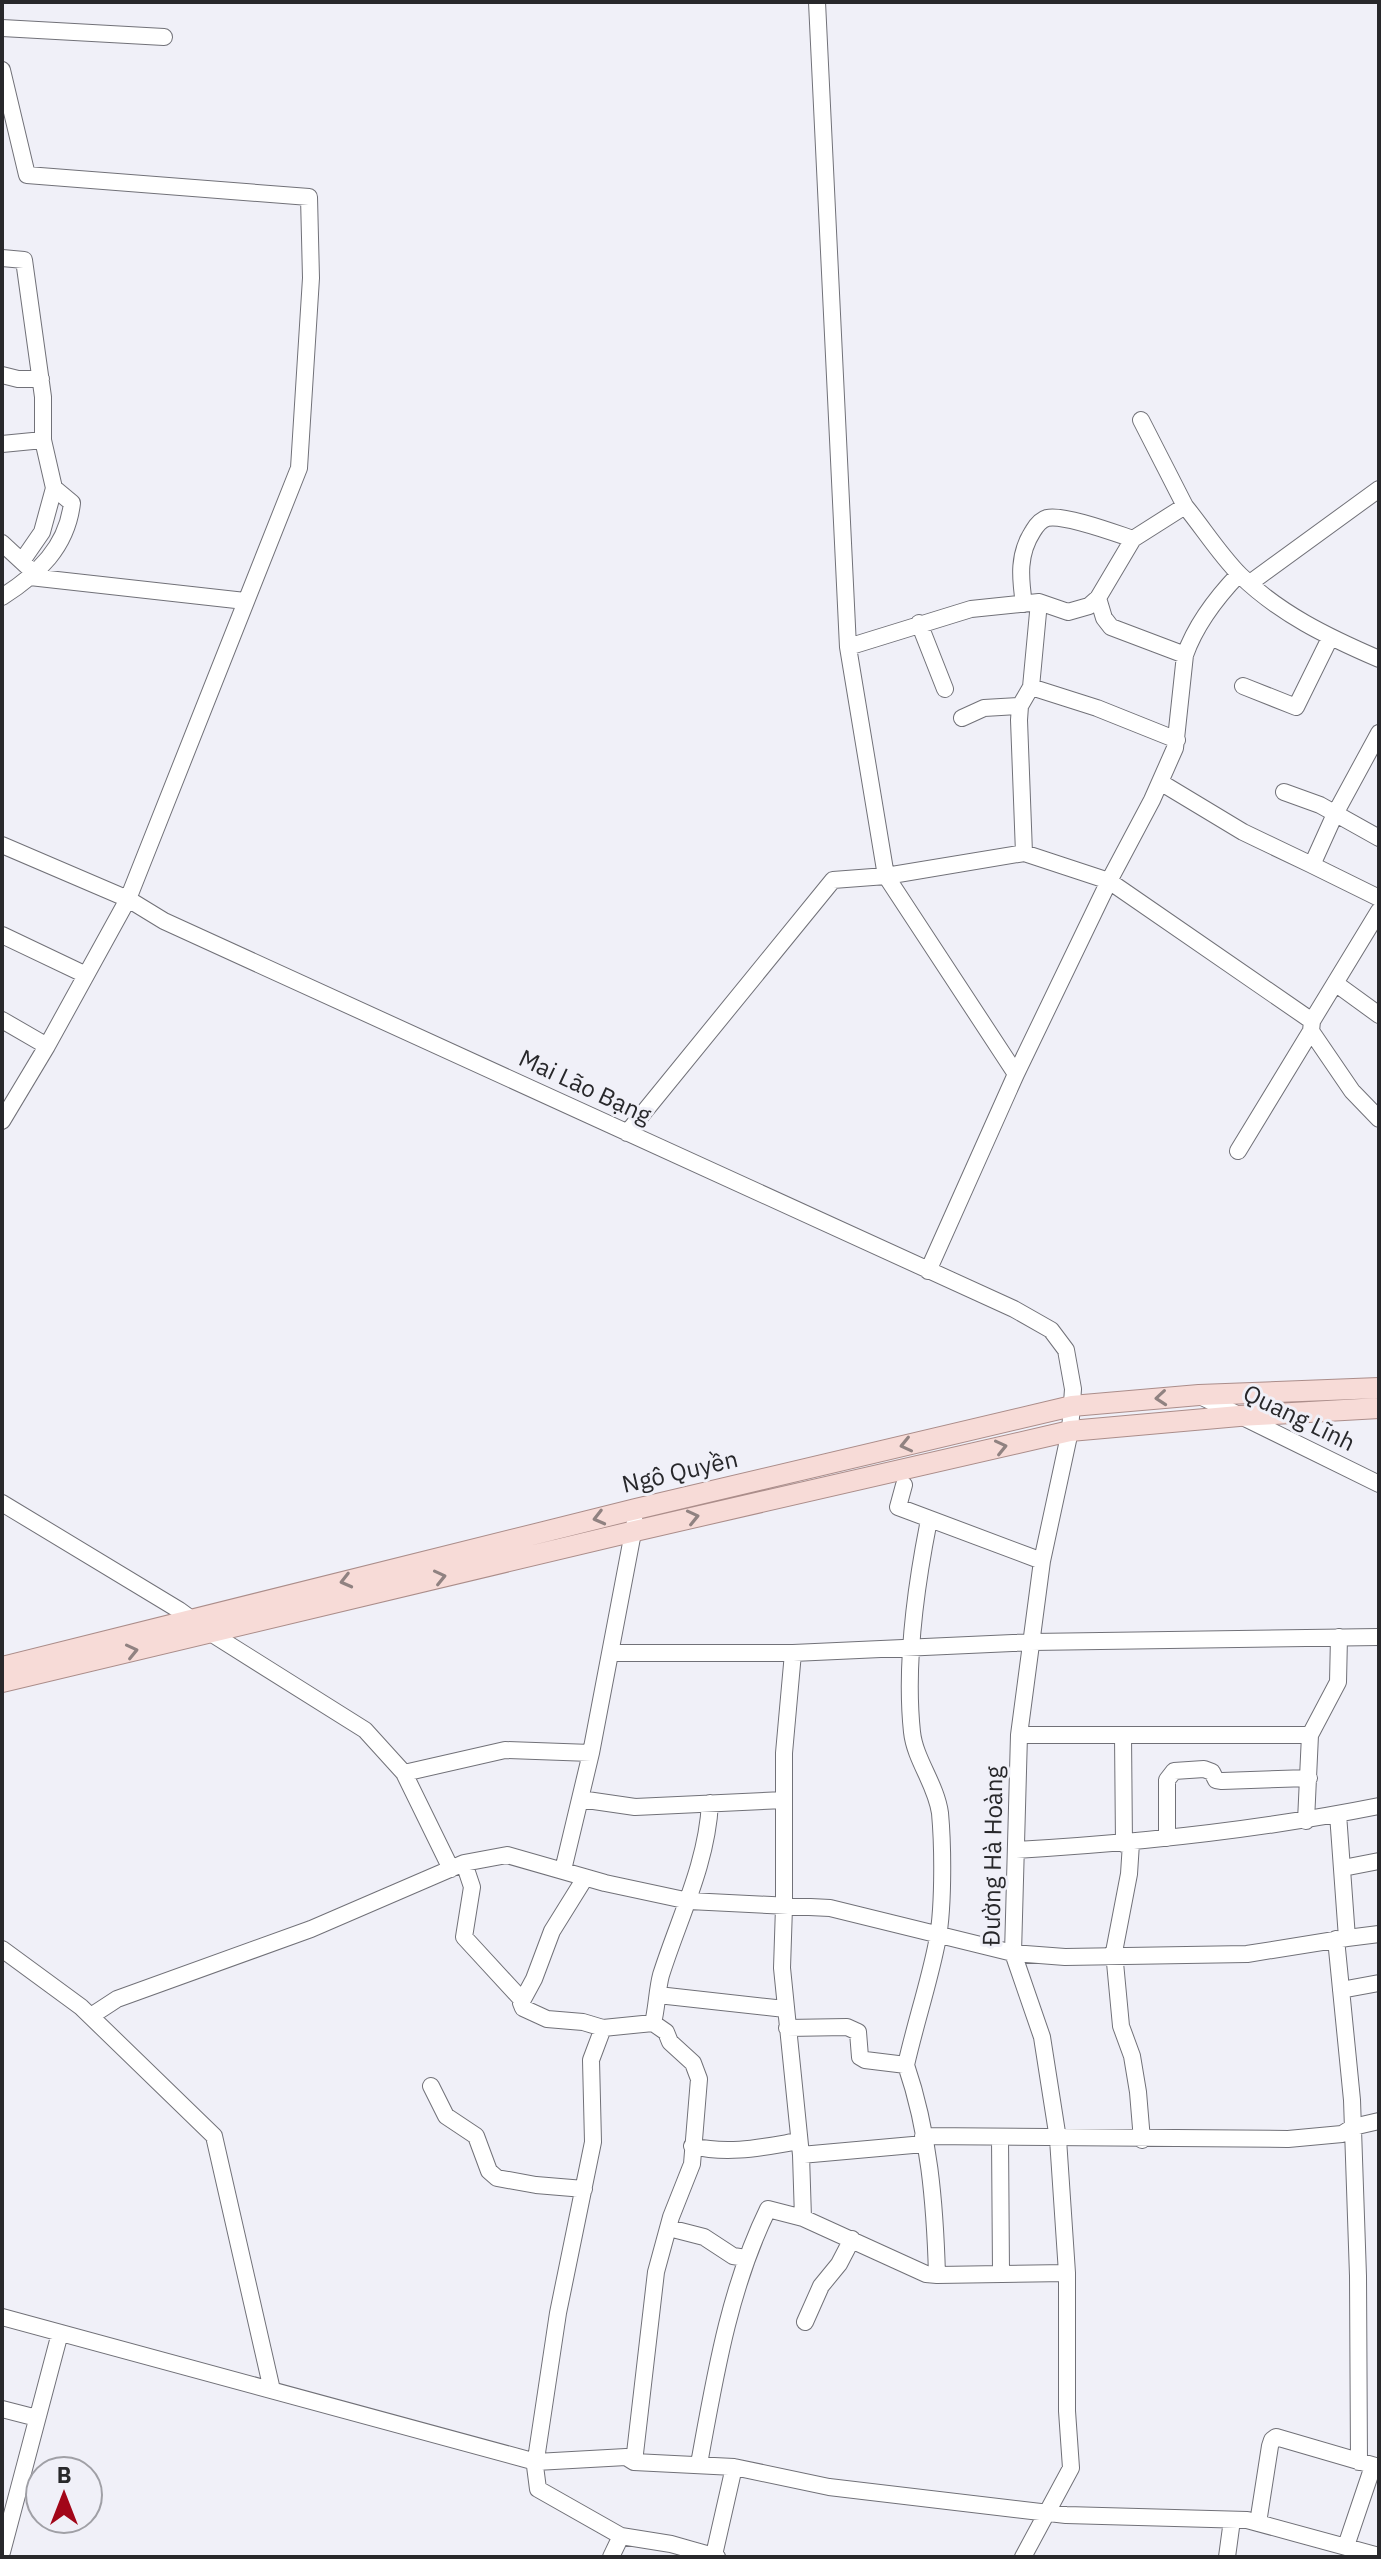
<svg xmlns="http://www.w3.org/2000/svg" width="1381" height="2559" viewBox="0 0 1381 2559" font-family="'IBM Plex Sans',sans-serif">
<rect width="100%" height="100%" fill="#f0f0f8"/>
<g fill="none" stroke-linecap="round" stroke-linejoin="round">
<g stroke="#717178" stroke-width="18">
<path id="minor" d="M817,2L848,647L886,876L1016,1074
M2,28L164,37
M2,70L27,175L309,197L311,278L299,468L128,899L47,1046L2,1121
M2,258L24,260L43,397V440L54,488L72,503C67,547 38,574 2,597
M2,375L18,379H41
M1141,420L1185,506
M2,444L43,440
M2,543L30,569
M22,561L42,532L54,488
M1239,574C1216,598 1196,624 1185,655L1175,748L1152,800L1109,881L1312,1021L1311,1031L1352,1091L1379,1119
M30,577L245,601
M1250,583L1379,489
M1098,598L1104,618L1111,627L1185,655
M1024,604C1020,577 1018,554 1033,531C1036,526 1040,520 1047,518C1064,514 1115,533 1133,539
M919,623L945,689
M848,647L971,609L1039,602
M1243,686L1296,707L1330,638
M1031,687L1097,708L1177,740
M962,718L984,708L1020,706
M1379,733L1335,814L1312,865L1379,898
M1160,782L1243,832L1312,865
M1284,792L1320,805L1379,838
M2,845L128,899L164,921L1014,1309L1051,1330L1066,1350L1073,1389L1070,1431L1042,1561L1019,1735L1013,1953L1042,2037L1058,2139L1067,2273V2411L1071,2468L1023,2557
M2,935L86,975
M1335,983L1379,1015
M2,1020L47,1046
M1312,1021L1379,911
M627,1133L833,880L886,876L1024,853
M1238,1151L1311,1031
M928,1271L1016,1074L1109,881L1024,853L1019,720L1020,706L1031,687L1039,602L1068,612L1089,606L1098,598L1133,539L1185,506C1203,528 1220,555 1240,575C1280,614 1328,637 1379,659
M1200,1396L1379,1484
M904,1485L898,1507L1042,1561
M2,1503L179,1610L209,1632L365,1730L404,1773
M610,1653H793
M1019,1735H1310L1306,1821
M1123,1735L1124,1844
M1310,1735L1338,1682L1339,1637
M580,1799L635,1807L784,1800
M1167,1838V1780L1174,1771L1204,1769L1212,1772L1216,1780L1222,1781L1309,1778
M1131,1843L1129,1874L1114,1952L1121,2026L1132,2056L1138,2092L1142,2140
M1016,1850C1138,1843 1259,1830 1379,1806
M464,1863L472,1887L464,1937L522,2000
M1343,1868L1379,1861
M451,1869L404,1773L505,1750L591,1753
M563,1870L591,1753L635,1522
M585,1878L552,1931L534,1979L521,2003L523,2008L547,2019L583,2022L603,2028L653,2023
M1347,1938L1379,1934
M1336,1939L1352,2100L1358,2276L1359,2462
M2,1949L81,2007L214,2136L272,2390
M1341,1990L1379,1983
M658,1995L785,2009
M91,2016L117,1999L311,1929L464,1863L507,1855L605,1883L689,1901L830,1908L1013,1953L1065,1957L1247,1954L1347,1938L1338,1814
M603,2028L591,2060L593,2142L558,2313L535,2466L538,2489L621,2536L671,2544L717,2557
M787,2028L847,2027L858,2032L860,2057L865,2060L906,2065C929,2132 935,2204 937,2275L1067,2273
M906,2065C915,2025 928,1986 936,1947C944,1914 943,1846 940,1813C936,1784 915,1760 912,1732C905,1666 916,1585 929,1520
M431,2086L446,2116L476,2136L489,2171L497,2178L536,2185L584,2189
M923,2136L1288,2139L1342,2134L1353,2127L1379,2121
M1000,2138L1001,2273
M924,2144L801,2155L782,1968L784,1907V1753L793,1653L1032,1642L1379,1637
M692,2146C730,2155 763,2147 799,2141
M801,2155L803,2218L926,2274L937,2275
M669,2228L704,2237L733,2256L746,2258
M2,2317L536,2462L626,2457L634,2462L734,2467L829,2487L1066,2515L1247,2520L1379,2556
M805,2322L821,2286L839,2264L852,2239
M2,2409L37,2418
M634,2462L656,2272L671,2217L692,2164L699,2079L693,2063L670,2042L666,2032L653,2023C657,2007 657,1990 661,1975C679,1918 707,1864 710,1803
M699,2464C715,2376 729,2289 768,2209L803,2218
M1258,2523L1270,2446L1272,2440L1276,2437L1379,2467
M1346,2546L1373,2466
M2,2552L60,2333
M714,2555L734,2467
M611,2557L621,2536
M1227,2557L1232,2520"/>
</g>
<g stroke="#ab8d8a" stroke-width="22">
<path id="major" d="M2,1667L636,1509L1072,1406L1199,1395L1379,1388
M2,1682L635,1531L1070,1431L1239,1416L1379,1408"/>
</g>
<use href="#minor" stroke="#fff" stroke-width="16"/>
<use href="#major" stroke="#f7dbd7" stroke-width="20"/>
</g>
<defs><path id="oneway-chevron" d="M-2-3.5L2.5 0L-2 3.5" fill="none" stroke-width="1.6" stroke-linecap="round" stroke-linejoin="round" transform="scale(2)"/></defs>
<g stroke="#908281">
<use href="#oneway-chevron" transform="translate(1161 1398) rotate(175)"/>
<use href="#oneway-chevron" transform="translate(906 1445) rotate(167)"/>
<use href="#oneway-chevron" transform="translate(1001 1447) rotate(-13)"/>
<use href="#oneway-chevron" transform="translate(693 1517) rotate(-13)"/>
<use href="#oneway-chevron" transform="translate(599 1518) rotate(166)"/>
<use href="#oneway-chevron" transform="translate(440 1577) rotate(-13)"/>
<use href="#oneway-chevron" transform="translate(346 1581) rotate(166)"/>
<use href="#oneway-chevron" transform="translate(132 1651) rotate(-13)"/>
</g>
<g text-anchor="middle" stroke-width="6" stroke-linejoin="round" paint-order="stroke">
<g font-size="24" fill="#28282b" stroke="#f0f0f8">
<text transform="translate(585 1087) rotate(25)" y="8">Mai Lão Bạng</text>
<text transform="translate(1299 1418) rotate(26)" y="8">Quang Lĩnh</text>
<text transform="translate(680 1472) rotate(-13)" y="8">Ngô Quyền</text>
<text transform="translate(993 1856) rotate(-89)" y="8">Đường Hà Hoàng</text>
</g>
</g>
<rect width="1381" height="2559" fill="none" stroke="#28282b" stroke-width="8"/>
<g transform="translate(64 2495)"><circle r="38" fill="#f0f0f8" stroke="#a0a0a6" stroke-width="2"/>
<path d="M0-6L14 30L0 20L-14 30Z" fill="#a20619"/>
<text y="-12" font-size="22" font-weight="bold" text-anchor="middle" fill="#28282b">B</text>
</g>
</svg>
